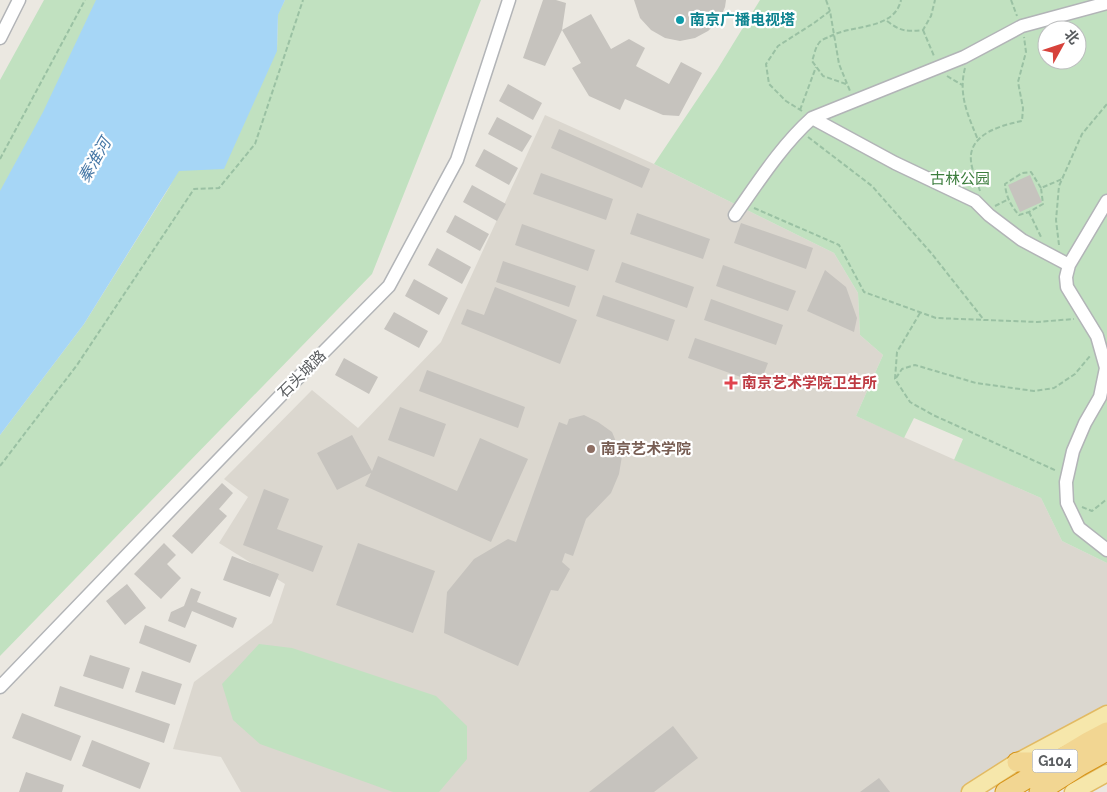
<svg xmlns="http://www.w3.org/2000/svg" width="1107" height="792" viewBox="0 0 1107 792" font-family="Raleway,'Noto Sans SC',sans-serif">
<rect width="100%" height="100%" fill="#ebe8e1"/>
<path fill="#dbd7cf" d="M545,115L654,164L834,253L858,293L860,335L883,355L856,416L1041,498L1062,541L1107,563V707L1067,726L961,792H241L221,757L173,749L194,682L272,623L285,584L219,543L248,497L224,479L312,390L358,428L441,342Z"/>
<path fill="#c1e1c0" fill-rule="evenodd" d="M44,0H102L277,51L278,14L285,0H481L372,274L0,656V435L84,324L172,183L0,427V80Z
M760,0H1107V563L1062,541L1041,498L954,460L963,439L914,418L904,438L856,416L883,355L860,335L858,293L834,253L654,164L717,70ZM1047,30H1077V60H1047Z
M259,644L292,648L436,696L467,726V759L439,792H393L260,744L233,720L222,684Z"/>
<path fill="#a6d6f6" d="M96,0H285L278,15L277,51L224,169L179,171L84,324L0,435V191L43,112Z"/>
<path fill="#c6c3be" d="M543,0H556L566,3L562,30L591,14L611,49L629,39L645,48L636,66L669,84L681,62L702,73L679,116L663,115L625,99L620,110L589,96L572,68L581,63L562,30L545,66L523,58Z
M634,0H726L725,7L719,21L708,31L695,38L680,41L665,38L651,30L640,18Z
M508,84L542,103L533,120L499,101Z
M497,117L532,136L522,152L488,134Z
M559,129L650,169L642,188L551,148Z
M484,149L518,168L509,185L475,166Z
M541,173L613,199L606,220L533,194Z
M1030,175L1042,202L1020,212L1008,185Z
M472,185L506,204L497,221L463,202Z
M637,213L710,239L703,259L630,234Z
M455,215L489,234L480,251L446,232Z
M741,223L813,248L806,269L734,243Z
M522,224L595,250L588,271L515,245Z
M437,248L471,267L462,284L428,265Z
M503,261L576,286L569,307L496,282Z
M622,262L694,287L687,308L615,282Z
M723,265L796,291L788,311L716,286Z
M825,270L846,287L857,318L854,332L807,311Z
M414,279L448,298L439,315L405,296Z
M495,287L577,320L560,364L461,324L467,309L484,315Z
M603,295L675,320L668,341L596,316Z
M711,299L783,325L776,345L704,320Z
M394,312L428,331L419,348L384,329Z
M695,338L768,363L760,384L688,358Z
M344,358L378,377L369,394L335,375Z
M427,370L525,407L518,428L419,391Z
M400,407L446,424L434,457L388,440Z
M584,415L598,422L612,432L622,456L619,474L611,493L586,519L573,556L565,553L562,562L570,569L558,591L551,590L518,666L444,633L447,592L474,559L508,539L516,542L559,422L567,425L569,419Z
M352,435L372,471L378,456L457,491L480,438L528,459L491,542L365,486L371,473L337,490L317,453Z
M222,483L233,493L219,509L227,516L192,554L172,536Z
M264,489L289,499L277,529L323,546L313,572L243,545Z
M164,543L176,555L167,564L181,578L161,599L134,574Z
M358,543L435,571L413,633L336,605Z
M232,556L279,574L270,597L223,580Z
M127,584L146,608L125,625L106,601Z
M191,588L201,592L197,602L237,618L233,628L192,611L185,628L168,621L171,612L184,606Z
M145,625L197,645L190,663L139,643Z
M90,655L130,668L123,689L83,676Z
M142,671L182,684L175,705L135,692Z
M60,686L170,724L164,743L54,706Z
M22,713L81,736L71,761L12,738Z
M673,726L698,758L654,792H589Z
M92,740L150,763L140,789L82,766Z
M26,772L64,785L62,792H19Z
M879,778L890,792H860Z"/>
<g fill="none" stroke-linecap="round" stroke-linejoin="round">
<g stroke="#b2b4b7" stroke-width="15">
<path id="minor" d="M0,38L19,0
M812,118L964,57L1022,26L1107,3
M1107,201L1069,265L1066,277L1067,287L1097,336L1106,368L1100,397L1085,423L1073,451L1066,482L1067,503L1079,528L1107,550
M735,215C759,181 781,146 812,118L895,163L975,201L989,215L1022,240L1069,265
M0,687L285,391L389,286L457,160L509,0"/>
</g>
<g stroke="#e2ba63" stroke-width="19">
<path id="major" d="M970,792L1017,762L1107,714
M1073,792L1107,773"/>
</g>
<g stroke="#d69316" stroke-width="21">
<path id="highway" d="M1017,762H1053
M1005,792L1088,742L1107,732
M1039,792L1080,766L1107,751"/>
</g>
<path stroke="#9ac1a3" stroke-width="2" stroke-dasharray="5 2.5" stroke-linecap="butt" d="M826,0L830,11
M1011,0L1017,16
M887,21C900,31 906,32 923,30L931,16L935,0
M923,30L934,56
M965,68C958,95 968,115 978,140
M947,76L962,85
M846,84L823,76L812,61C814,56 815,48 819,43C821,40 826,38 829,37C851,24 894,31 901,0
M800,110L816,67
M802,111L786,101L769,84L766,64L778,46L814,23L830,11L839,64L850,91
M808,137L872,186L932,254L984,320
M0,159L85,0
M1041,188L1031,172L1022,173L1005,184C1006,197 1011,206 1019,215L1029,212L1043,204L1041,188L1062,179
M980,191C977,182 972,171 971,161C968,134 1002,125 1022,121L1023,108L1018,82L1026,52L1024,37
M995,206L1009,199
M754,208L839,245L864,292L936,318L1037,322L1074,319
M1029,212L1041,237
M1059,245L1056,220L1059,186L1082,134L1107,104
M920,313L897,352L895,379L910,402L933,415L1057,471
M896,378L902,369L915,365L976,383L1034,391L1054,388L1075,374L1090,356
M0,466L77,365L194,189L219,188L255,144L303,0
M1082,507L1092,511L1107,499"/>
<use href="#minor" stroke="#fff" stroke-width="12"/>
<use href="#major" stroke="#f6e7ab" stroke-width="16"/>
<use href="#highway" stroke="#f2d692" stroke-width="19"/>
</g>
<circle fill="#0f9aa8" stroke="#fff" stroke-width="2" cx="680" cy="20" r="5"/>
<path fill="#e0444e" stroke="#fff" stroke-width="2" d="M728.5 375.5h5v5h5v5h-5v5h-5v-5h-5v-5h5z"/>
<circle fill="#8d6e63" stroke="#fff" stroke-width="2" cx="591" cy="449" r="5"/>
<g text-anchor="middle" stroke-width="4.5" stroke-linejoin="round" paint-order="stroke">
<rect fill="#fff" stroke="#8c8e90" stroke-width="1" x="1032.5" y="749.5" width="45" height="23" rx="4"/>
<g font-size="14" font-weight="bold" fill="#5a5d60">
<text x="1055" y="766">G104</text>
</g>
<g font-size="15" font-weight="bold" fill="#0d838f" stroke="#fff" text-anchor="start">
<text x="690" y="25">南京广播电视塔</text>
</g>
<g font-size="15" fill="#3c7d3d" stroke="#fff">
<text x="960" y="184">古林公园</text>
</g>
<g font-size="15" fill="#5a5d60" stroke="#fff">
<text transform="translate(302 374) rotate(-45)" y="5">石头城路</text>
</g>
<g font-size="15" font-weight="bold" fill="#be3a42" stroke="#fff" text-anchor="start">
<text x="742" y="388">南京艺术学院卫生所</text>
</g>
<g font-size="15" font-weight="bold" fill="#785e54" stroke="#fff" text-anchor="start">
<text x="601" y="454">南京艺术学院</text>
</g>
<g font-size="16" font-style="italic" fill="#4778a6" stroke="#fff">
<text transform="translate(94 160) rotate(-60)" y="6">秦淮河</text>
</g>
</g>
<g transform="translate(1062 45) rotate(50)"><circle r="24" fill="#ffffff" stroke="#bdbebf"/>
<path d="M0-4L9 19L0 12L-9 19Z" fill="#d7423b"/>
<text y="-8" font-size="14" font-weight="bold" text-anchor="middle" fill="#5a5d60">北</text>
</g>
</svg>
